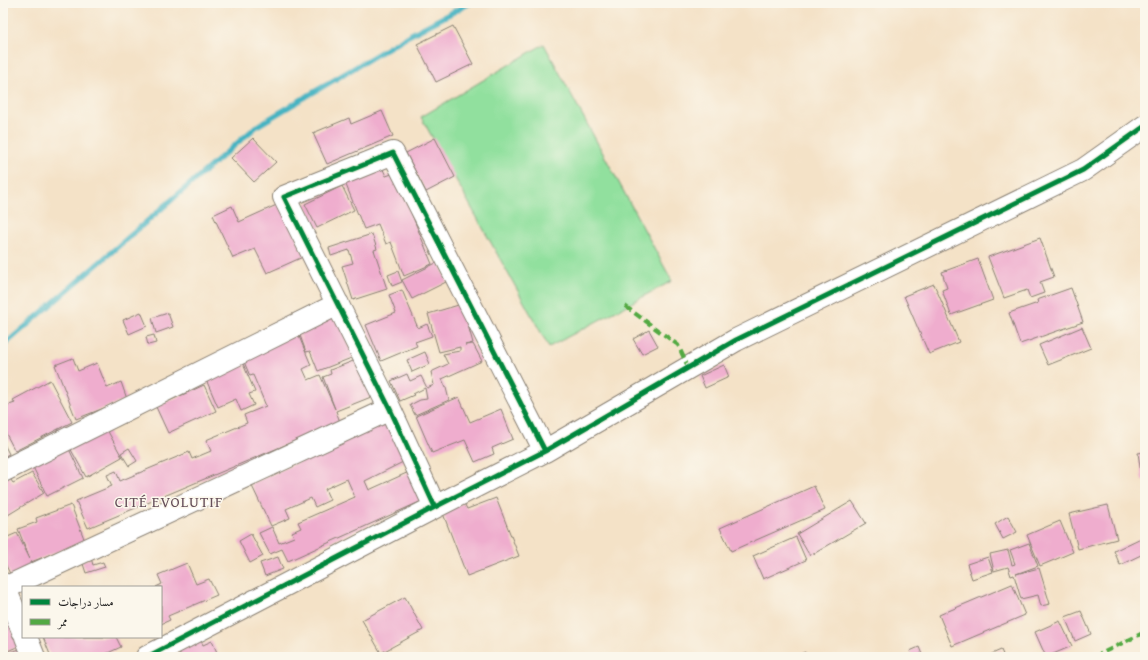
<svg xmlns="http://www.w3.org/2000/svg" width="1148" height="660" viewBox="0 0 1148 660" font-family="'Gentium Book Plus',Amiri,serif">
<rect width="100%" height="100%" fill="#fbf7ec"/>
<filter id="ink" filterUnits="userSpaceOnUse"><feTurbulence type="fractalNoise" baseFrequency=".025" numOctaves="2"/><feDisplacementMap in="SourceGraphic" scale="8" xChannelSelector="R" yChannelSelector="G"/><feConvolveMatrix kernelMatrix="1 2 1 2 8 2 1 2 1" color-interpolation-filters="sRGB"/></filter>
<filter id="wash" filterUnits="userSpaceOnUse"><feTurbulence type="fractalNoise" baseFrequency=".012" numOctaves="4" result="noise"/><feDisplacementMap in="SourceGraphic" scale="16" xChannelSelector="R" yChannelSelector="G"/><feGaussianBlur stdDeviation="0.9" result="paint"/><feColorMatrix in="noise" values="0 0 0 0 0 0 0 0 0 0 0 0 0 0 0 0 0 1.4 0 .05"/><feComposite in="paint" operator="in"/></filter>
<g filter="url(#wash)">
<rect width="100%" height="100%" fill="#f4e2c7"/>
<path fill="#91e09e" stroke="#567e5d" d="M544,44L672,281L549,347L421,117Z"/>
<g fill="none" stroke-linecap="round" stroke-linejoin="round">
<path stroke="#46b4c2" stroke-width="5.5" d="M3,346L257,126L406,37L470,3"/>
</g>
<g id="blocks">
<path fill="#efadce" d="M453,26L473,64L436,82L417,44Z
M382,111L393,136L327,164L313,133L349,118L351,124Z
M253,138L276,162L254,182L231,158Z
M435,138L455,177L426,192L406,153Z
M381,165L386,176L395,173L432,264L404,276L391,242L386,244L378,224L364,229L344,180Z
M342,186L354,210L317,228L305,204Z
M281,203L305,256L267,273L255,249L233,258L213,215L232,206L239,222Z
M372,234L377,249L374,250L387,289L353,300L342,266L353,263L349,250L331,256L329,248Z
M1040,238L1054,277L1040,282L1044,293L1030,298L1027,290L1004,298L988,257Z
M978,259L993,300L951,315L942,290L947,288L942,272Z
M438,262L448,281L412,299L402,280Z
M398,271L402,282L392,286L388,275Z
M934,284L959,342L929,354L904,296Z
M1071,288L1083,322L1020,344L1009,313L1038,303L1037,300Z
M402,290L418,328L427,324L432,336L415,342L417,346L381,361L366,325L396,313L389,295Z
M462,304L473,343L465,345L473,344L482,361L442,379L446,388L449,400L415,415L410,405L420,400L427,399L425,388L413,394L414,395L400,401L391,381L407,374L410,381L421,376L427,388L434,385L431,372L448,364L443,354L460,351V347L439,352L428,314Z
M141,312L147,326L129,334L123,320Z
M168,313L173,327L156,333L152,318Z
M338,315L354,357L318,371L310,351L306,352L298,330Z
M1082,327L1091,348L1048,365L1039,345Z
M649,330L658,346L642,354L633,339Z
M298,334L311,365L303,369L308,380L320,375L335,409L323,377L331,374L330,370L361,358L376,395L336,411L340,422L88,528L76,501L112,486L107,475L116,471L120,481L189,452L192,459L211,451L206,440L247,423L244,415L266,406L253,375L250,376L242,357Z
M154,335L156,343L148,345L146,337Z
M425,352L430,364L412,372L407,360Z
M73,358L78,371L97,363L107,388L121,382L127,399L76,419L55,365Z
M241,359L255,392L249,394L254,405L241,411L236,399L218,407L204,375Z
M724,365L729,377L705,388L700,376Z
M50,380L72,422L15,451L3,428V407L15,403L13,400Z
M204,385L216,411L168,433L156,407Z
M459,397L470,422L501,409L513,439L492,448L494,454L475,462L465,440L432,453L416,416Z
M389,421L407,460L365,481L369,490L411,471L424,500L288,561L282,549L270,554L259,533L272,527L279,543L294,537L292,532L301,528L298,522L355,497L347,479L325,489L330,500L315,507L311,498L286,509L290,518L271,526L251,484Z
M105,426L122,457L86,477L69,446Z
M3,442L9,454L3,457Z
M67,445L83,478L47,496L31,463Z
M129,448L137,461L129,466L121,453Z
M1145,452V480H1142L1138,453Z
M32,473L44,493L3,518V477L7,474L13,483Z
M814,486L825,510L731,551L720,528Z
M496,498L519,556L467,576L442,511L464,503L467,509Z
M852,501L866,523L810,556L797,534Z
M71,505L85,541L31,562L33,566L11,576L3,559V539L17,533L30,559L18,529L37,522L36,518Z
M1108,505L1117,539L1078,549L1069,514Z
M1008,516L1017,532L1003,539L995,524Z
M1060,521L1073,552L1040,566L1027,535Z
M251,534L263,556L250,563L239,541Z
M1145,536V559L1143,554L1120,565L1114,551Z
M796,537L806,560L763,579L753,556Z
M1029,543L1038,566L1016,574L1039,568L1050,604L1041,606L1038,595L1021,599L1014,575L1011,576L1008,567L994,571L990,554L1008,550L1012,565L1015,564L1010,550Z
M278,557L283,569L265,576L260,563Z
M988,557L993,572L972,579L967,564Z
M91,558L93,565L103,562L105,567L86,573L82,561Z
M187,563L196,584L209,579L217,595L168,616L170,620L161,624V587H156L162,584L158,575Z
M1012,584L1025,615L952,646L939,615Z
M405,597L423,630L381,653L362,620Z
M3,608L19,646L3,653Z
M1081,611L1091,634L1075,641L1065,617Z
M1060,621L1072,646L1046,657L1035,632Z
M43,637H116L121,647L99,657H51Z
M201,641L203,645L212,641L219,657H181L179,651Z
M27,647L30,657H3V654Z
M919,647L923,657H912L910,651Z
M1001,650L1004,657H985Z
M805,652L807,657H793Z"/>
</g>
</g>
<g filter="url(#ink)">
<use href="#blocks" fill-opacity="0" stroke="#887f72" stroke-width="1"/>
<g fill="none" stroke-linecap="round" stroke-linejoin="round">
<g stroke="#887f72" stroke-width="24">
<path id="minor" d="M3,471L338,304
M435,507L390,409L284,197L393,153L545,451
M3,584L23,631
M5,588L390,409
M26,637L34,657
M147,657L435,507L545,451L736,340L1083,170L1145,126"/>
</g>
<use href="#minor" stroke="#fff" stroke-width="22"/>
<path stroke="#52a943" stroke-width="4" stroke-dasharray="8 4" stroke-linecap="butt" d="M625,306L678,345L688,367
M1094,657L1145,632"/>
<g stroke="#fbf7ec" stroke-width="8">
<path id="cycleway" d="M435,507L390,409L284,197L393,153L545,451
M147,657L435,507L545,451L736,340L1083,170L1145,126"/>
</g>
<use href="#cycleway" stroke="#00873e" stroke-width="5"/>
</g>
</g>
<g text-anchor="middle" stroke-width="3" stroke-linejoin="round" paint-order="stroke">
<g font-size="15" letter-spacing="1" fill="#664f5a" stroke="#fbf7ec">
<text x="169" y="507">CITÉ EVOLUTIF</text>
</g>
</g>
<rect width="1148" height="660" fill="none" stroke="#fbf7ec" stroke-width="16"/>
<rect x="22" y="586" width="140" height="52" fill="#fbf7ec" stroke="#a29f99"/>
<rect x="30" y="599" width="20" height="6" fill="#00873e" stroke="#a29f99"/>
<text x="58" y="606" font-size="12" fill="#1c1c1c">مسار دراجات</text>
<rect x="30" y="619" width="20" height="6" fill="#52a943" stroke="#a29f99"/>
<text x="58" y="626" font-size="12" fill="#1c1c1c">ممر</text>
</svg>
